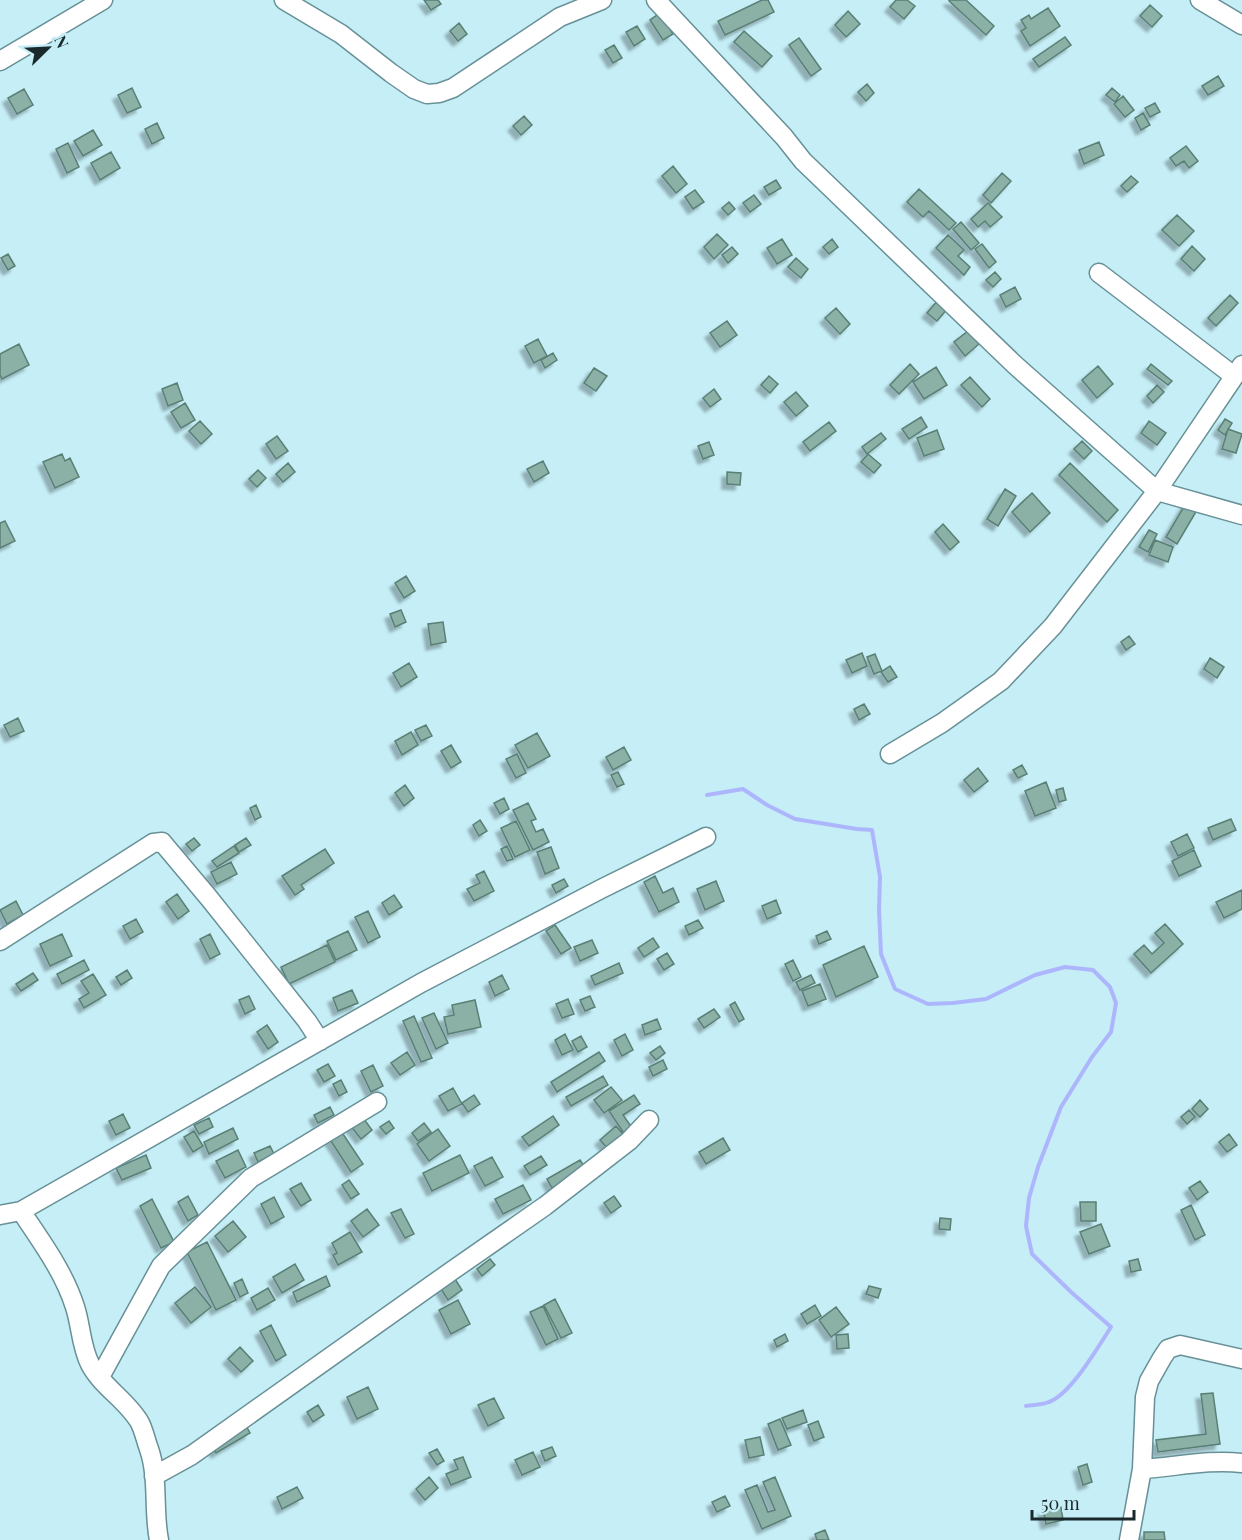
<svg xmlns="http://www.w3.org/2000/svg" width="1242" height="1540" viewBox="0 0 1242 1540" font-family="'Playfair Display',serif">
<defs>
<filter id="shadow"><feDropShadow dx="-5" dy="5" stdDeviation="1.5" flood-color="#0004"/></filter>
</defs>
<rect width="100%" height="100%" fill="#c5eef6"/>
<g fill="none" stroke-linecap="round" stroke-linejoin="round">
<path stroke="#adb6fc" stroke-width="4" d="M707,795L743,789L767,805L795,819L857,829L872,830L880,877L879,910L881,954L895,989L928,1004L953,1003L986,999L1035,975L1065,967L1093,970L1110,987L1116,1003L1111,1032L1092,1057L1061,1107L1038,1167L1029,1198L1026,1226L1032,1254L1071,1292L1111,1327C1098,1347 1071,1394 1049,1402C1042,1405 1033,1405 1026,1406"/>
</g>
<path fill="#8bb1a7" stroke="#5a7f75" stroke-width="1.5" filter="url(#shadow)" d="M424,0H438L441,4L431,10Z
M762,0H768L774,12L725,35L718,21Z
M896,0H907L915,6L904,19L890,7Z
M949,0H966L994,26L986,35L949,1Z
M1150,5L1162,16L1152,27L1140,16Z
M1048,8L1060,26L1030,46L1021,31L1026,28L1021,20L1029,15L1031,19Z
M848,11L860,24L846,37L835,25Z
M660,13L673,34L663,40L650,20Z
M459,23L467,34L458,41L450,31Z
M637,26L645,39L634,46L626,32Z
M744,31L772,56L762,67L734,42Z
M1065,37L1071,45L1039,67L1033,59Z
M799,38L821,69L811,76L789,45Z
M614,45L622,58L613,63L605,50Z
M1218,76L1224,86L1208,95L1202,86Z
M867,84L874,93L866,101L858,92Z
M132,88L141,107L127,113L118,95Z
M1112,88L1120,95L1115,102L1106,95Z
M24,89L33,105L17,114L8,98Z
M1123,96L1134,110L1125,117L1114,104Z
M1155,103L1160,112L1150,117L1145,108Z
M1143,113L1150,125L1141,130L1135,118Z
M524,116L532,125L521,135L513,126Z
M157,123L164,138L152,144L145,129Z
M93,130L102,145L83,156L74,141Z
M1099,142L1104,155L1084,164L1079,150Z
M68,143L79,167L67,173L56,149Z
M1186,146L1198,161L1189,168L1184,161L1176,166L1170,158Z
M111,152L120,168L100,180L91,163Z
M673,166L687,184L676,193L662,176Z
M1002,173L1011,181L991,203L983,195Z
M1131,176L1138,182L1127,192L1121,186Z
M776,180L781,188L769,195L764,187Z
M919,189L956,223L949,230L929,211L923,217L907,202Z
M695,190L704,202L693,209L685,197Z
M754,195L761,204L750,212L743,203Z
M729,202L735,209L728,215L722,208Z
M988,203L1002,217L990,227L985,221L978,227L971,219Z
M1177,215L1194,231L1179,246L1162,230Z
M961,222L979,243L971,250L953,229Z
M717,234L728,245L714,259L704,247Z
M948,235L964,250L958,256L970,267L964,275L936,248Z
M782,239L792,255L777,264L767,248Z
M832,239L838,247L829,254L823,247Z
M982,244L996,262L989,268L975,249Z
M1192,246L1205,259L1194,271L1181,259Z
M732,247L738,254L728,263L722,255Z
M8,254L15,266L8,270L1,258Z
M796,258L808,269L801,278L788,267Z
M995,272L1001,279L993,287L986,280Z
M1015,287L1021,299L1006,307L1000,295Z
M1230,295L1238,303L1216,326L1208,318Z
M938,300L948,308L937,321L927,313Z
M836,308L850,324L840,334L825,318Z
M727,321L737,335L720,347L710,333Z
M968,331L979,344L965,356L954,342Z
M538,339L547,356L534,363L525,346Z
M19,344L29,365L2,379L0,375V354Z
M553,353L557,360L545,368L541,360Z
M910,364L919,374L899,394L890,385Z
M1151,364L1172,381L1168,385L1147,369Z
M1098,366L1113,384L1097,398L1082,380Z
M936,367L947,385L924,399L913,382Z
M594,368L607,376L596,391L584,383Z
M769,376L778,384L770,393L761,385Z
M970,377L990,399L982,407L961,385Z
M177,383L183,400L168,406L162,389Z
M1157,385L1164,392L1153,403L1147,396Z
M714,389L721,399L710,407L703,398Z
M796,392L808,406L796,416L784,402Z
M185,403L195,420L181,428L171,412Z
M921,417L927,427L909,439L902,429Z
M1225,419L1232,423L1225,435L1218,430Z
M200,421L212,434L201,444L189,431Z
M1149,421L1166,433L1157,445L1141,433Z
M829,422L836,431L810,451L803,442Z
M1228,429L1242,434L1236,453L1222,449Z
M937,430L944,449L924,456L917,438Z
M881,433L886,439L867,454L862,447Z
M277,436L288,451L276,459L266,444Z
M1082,441L1092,451L1084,459L1074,449Z
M709,442L714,455L703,459L698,446Z
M62,454L65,461L70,458L79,477L55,488L43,462Z
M868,454L881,465L874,473L861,462Z
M543,461L549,473L534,482L527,469Z
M288,463L295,472L283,482L276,474Z
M1070,463L1118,510L1107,522L1059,475Z
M258,470L266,478L257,487L249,479Z
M727,472L741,473L740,485L727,484Z
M1005,489L1016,496L998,526L987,519Z
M1032,493L1050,513L1030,532L1012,512Z
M1186,503L1197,510L1177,544L1166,537Z
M5,521L15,541L0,548V523Z
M943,524L959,542L950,550L935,532Z
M1149,530L1157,534L1148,552L1139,547Z
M1155,540L1173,547L1168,562L1149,555Z
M406,576L415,591L404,598L395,583Z
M401,610L406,622L395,627L390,614Z
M443,622L446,642L431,645L428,624Z
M1129,636L1135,644L1126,650L1121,642Z
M862,653L867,666L852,673L846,660Z
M875,654L882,671L874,674L867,657Z
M1210,658L1224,667L1217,678L1204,669Z
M409,663L417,677L401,687L393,673Z
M890,666L897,677L888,682L881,672Z
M864,704L870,714L859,720L854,709Z
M18,718L24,731L10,737L4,725Z
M426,725L432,736L421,741L415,730Z
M411,732L418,745L402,755L395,741Z
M537,733L550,756L528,768L515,745Z
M451,745L461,762L451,768L441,751Z
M624,747L631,760L613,770L606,757Z
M517,754L526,773L516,778L506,759Z
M1022,765L1027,774L1018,778L1013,770Z
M978,768L988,781L974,792L964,780Z
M618,772L624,784L617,787L611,775Z
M1046,782L1056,808L1035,816L1025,791Z
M405,785L414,798L404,806L395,793Z
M1063,788L1066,800L1059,802L1056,790Z
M504,798L509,809L500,814L494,803Z
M528,803L536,819L531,821L536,832L543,829L549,842L533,850L513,810Z
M256,805L261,817L255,820L250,808Z
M1231,819L1236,830L1213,840L1208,828Z
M480,820L487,831L479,836L473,825Z
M516,821L530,850L515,857L501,828Z
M1187,834L1194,848L1178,856L1171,842Z
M194,838L200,845L192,851L186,844Z
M246,838L251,845L239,852L235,845Z
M234,846L239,853L217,867L212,861Z
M507,846L513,859L507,861L501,849Z
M551,847L559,868L545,874L537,852Z
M325,849L334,863L301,885L304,889L295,895L282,876Z
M1194,850L1201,866L1179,876L1172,861Z
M231,862L237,874L217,884L211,872Z
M484,871L494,891L474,901L467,889L480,883L476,875Z
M655,876L663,893L673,888L679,902L659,912L644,882Z
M564,879L568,886L556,893L552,885Z
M716,881L724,901L705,910L697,889Z
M1242,890V909L1224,918L1216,902Z
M177,894L189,911L178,919L166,902Z
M394,895L402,907L389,915L382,903Z
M776,900L781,913L767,919L762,906Z
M16,901L23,915L7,924L0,910Z
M368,911L380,937L368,943L355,917Z
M136,919L143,932L130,939L123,926Z
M698,920L703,928L689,935L685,926Z
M1165,924L1183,944L1151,973L1134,954L1144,945L1152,954L1164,943L1155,933Z
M555,925L571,948L561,954L546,931Z
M348,931L357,950L336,960L327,941Z
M827,931L831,939L819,944L816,936Z
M62,934L72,956L50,966L40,944Z
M210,934L220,954L210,959L200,939Z
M653,938L659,947L644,957L638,948Z
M592,940L598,953L580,961L574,947Z
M327,945L335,962L289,984L281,967Z
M864,946L878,977L836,997L823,965Z
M667,953L674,964L664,970L657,959Z
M84,960L89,970L62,984L57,974Z
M793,960L801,977L793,981L785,964Z
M619,963L623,973L595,985L591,976Z
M127,970L132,978L121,985L116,977Z
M33,973L38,980L21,991L16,984Z
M93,974L106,995L84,1008L79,999L89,993L81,981Z
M502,975L509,989L495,996L489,982Z
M811,975L815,983L800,990L796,982Z
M820,984L826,999L808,1006L802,991Z
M352,990L358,1003L338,1011L333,998Z
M249,996L255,1009L245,1014L239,1000Z
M590,996L595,1007L585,1011L580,1000Z
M568,999L574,1014L562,1018L556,1004Z
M475,1000L481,1027L448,1034L444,1017L454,1015L452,1005Z
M735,1002L744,1019L739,1022L730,1005Z
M714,1009L720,1017L704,1028L698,1019Z
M434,1013L448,1043L436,1049L422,1018Z
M414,1016L432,1058L421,1062L403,1021Z
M657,1019L661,1029L645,1035L642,1025Z
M267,1025L278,1042L268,1049L257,1032Z
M565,1034L573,1050L562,1055L555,1040Z
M625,1034L633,1050L622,1056L614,1040Z
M581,1036L587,1047L578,1052L572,1041Z
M660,1046L665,1053L656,1060L650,1053Z
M407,1052L415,1065L400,1075L391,1063Z
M599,1052L605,1061L557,1092L551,1082Z
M663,1060L667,1069L653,1076L649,1067Z
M328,1064L335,1076L324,1082L317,1070Z
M373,1065L383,1086L371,1092L361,1071Z
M603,1076L608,1085L571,1106L566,1097Z
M341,1080L347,1092L339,1096L333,1084Z
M611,1087L622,1100L604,1113L594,1100Z
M453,1088L462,1104L448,1111L439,1096Z
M474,1095L480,1104L468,1112L462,1103Z
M634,1095L640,1104L623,1115L633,1129L625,1135L609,1111Z
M1200,1100L1208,1109L1200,1117L1192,1109Z
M330,1107L334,1115L318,1123L314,1115Z
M1189,1110L1195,1117L1187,1124L1181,1117Z
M123,1114L130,1128L116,1135L109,1121Z
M361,1115L372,1130L361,1139L349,1124Z
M553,1116L559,1125L529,1146L522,1137Z
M209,1118L213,1127L199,1134L194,1125Z
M389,1121L394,1128L386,1134L380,1127Z
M424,1123L431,1132L418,1141L412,1133Z
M616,1126L623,1134L607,1148L600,1140Z
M233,1128L238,1139L209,1154L204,1142Z
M438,1129L450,1146L429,1161L417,1144Z
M194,1131L203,1146L193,1152L184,1137Z
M341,1131L363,1164L351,1172L329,1138Z
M1229,1134L1237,1145L1227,1152L1219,1142Z
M723,1138L730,1150L706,1164L699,1152Z
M270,1146L274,1154L258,1162L254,1153Z
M238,1150L246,1167L225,1178L216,1161Z
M146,1155L151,1168L122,1180L116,1168Z
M460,1155L469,1173L432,1191L423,1173Z
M541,1156L547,1165L530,1175L524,1166Z
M492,1157L503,1177L485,1186L474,1166Z
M580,1160L586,1169L552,1188L547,1179Z
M349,1180L359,1194L351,1199L342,1185Z
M1200,1181L1208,1192L1197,1200L1189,1188Z
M301,1183L311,1200L301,1206L290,1189Z
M523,1185L531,1200L503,1214L495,1199Z
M188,1196L198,1215L188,1221L178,1202Z
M614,1196L621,1206L611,1213L604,1203Z
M274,1197L284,1217L271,1224L261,1204Z
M152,1199L174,1242L161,1248L140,1206Z
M1080,1202H1096V1221H1081Z
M1191,1205L1205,1235L1195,1240L1181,1210Z
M367,1209L379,1225L363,1237L351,1221Z
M401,1209L414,1234L405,1238L391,1213Z
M940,1218L951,1219L950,1230L939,1229Z
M233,1221L246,1237L228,1252L215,1236Z
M1101,1224L1110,1246L1089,1254L1080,1232Z
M350,1232L362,1252L338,1265L333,1255L337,1253L332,1243Z
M207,1242L236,1300L216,1310L187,1252Z
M490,1259L495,1265L482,1276L477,1269Z
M1138,1259L1141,1270L1131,1272L1129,1261Z
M295,1264L304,1280L282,1293L273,1277Z
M326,1276L330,1286L297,1302L293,1292Z
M242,1279L248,1293L240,1297L234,1283Z
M455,1279L462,1290L448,1300L441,1289Z
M869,1286L881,1289L878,1298L866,1294Z
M195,1287L211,1307L191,1323L175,1303Z
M268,1288L275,1300L257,1310L251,1298Z
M555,1299L572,1333L561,1338L544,1305Z
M458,1300L470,1324L451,1334L439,1310Z
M815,1305L821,1316L807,1324L801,1314Z
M543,1306L558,1339L546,1345L530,1312Z
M836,1307L849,1324L831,1337L819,1320Z
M271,1325L286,1355L276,1361L260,1331Z
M785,1334L788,1341L777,1347L774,1340Z
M848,1334L849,1348L837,1349L836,1335Z
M240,1347L253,1361L241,1372L228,1359Z
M368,1387L378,1409L357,1419L347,1397Z
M1213,1393L1220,1444L1158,1452L1156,1440L1206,1434L1201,1394Z
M494,1398L504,1418L488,1426L478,1405Z
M318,1405L324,1415L313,1422L307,1412Z
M803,1410L807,1422L787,1429L782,1418Z
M780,1419L791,1445L778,1450L768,1424Z
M818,1421L824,1437L814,1441L808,1425Z
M245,1424L250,1433L216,1453L211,1444Z
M760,1437L764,1455L749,1458L745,1440Z
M552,1447L556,1456L545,1461L541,1451Z
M437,1449L444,1461L437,1465L429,1453Z
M533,1452L540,1467L522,1475L515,1460Z
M463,1457L471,1477L451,1485L446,1474L458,1469L454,1460Z
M1087,1464L1092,1482L1083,1485L1078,1467Z
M429,1477L438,1488L425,1500L416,1489Z
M775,1477L791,1516L762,1529L745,1490L757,1485L768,1512L775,1510L763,1482Z
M297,1487L303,1498L282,1509L277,1497Z
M725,1496L730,1506L717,1512L712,1502Z
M1061,1507L1063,1520L1046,1524L1043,1510Z
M825,1530L829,1540H817L815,1534Z
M1144,1532H1164L1165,1540H1144Z"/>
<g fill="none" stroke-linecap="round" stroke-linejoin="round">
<g stroke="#689097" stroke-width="21">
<path id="minor" d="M284,0L341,34L391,73L414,89L427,94L439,93L453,88L560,17L602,0
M656,0L784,137L803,161L1015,365L1157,491L1242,515
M1200,0L1242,25
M0,61L103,0
M1099,273L1234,376
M890,754L942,723L1001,681L1053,626L1157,491L1242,365
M0,941L153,843L162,842L209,898L307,1021L320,1041
M21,1211C41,1241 64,1272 75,1307C81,1325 81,1347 90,1364C102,1387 128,1401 140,1423C144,1431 146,1441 149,1449C159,1478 153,1511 159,1540
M0,1215L21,1211L421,983L601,889L706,837
M100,1377L161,1266L251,1178L377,1102
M1142,1469C1175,1467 1209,1459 1242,1463
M154,1476L192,1455L453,1270L545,1206L629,1141L649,1120
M1129,1540L1142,1469L1145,1397L1149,1381L1162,1358L1168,1349L1180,1345L1242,1359"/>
</g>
<use href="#minor" stroke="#fff" stroke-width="18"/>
</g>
<g transform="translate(48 48) rotate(66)" stroke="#c5eef6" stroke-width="4.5" paint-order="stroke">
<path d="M0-4.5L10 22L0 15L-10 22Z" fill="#19292c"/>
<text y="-9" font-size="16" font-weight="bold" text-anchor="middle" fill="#19292c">N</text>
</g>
<path d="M1032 1510v9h102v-9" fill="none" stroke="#19292c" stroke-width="3"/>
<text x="1041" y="1510" font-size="18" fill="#19292c" stroke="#c5eef6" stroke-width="4.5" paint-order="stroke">50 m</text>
</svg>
